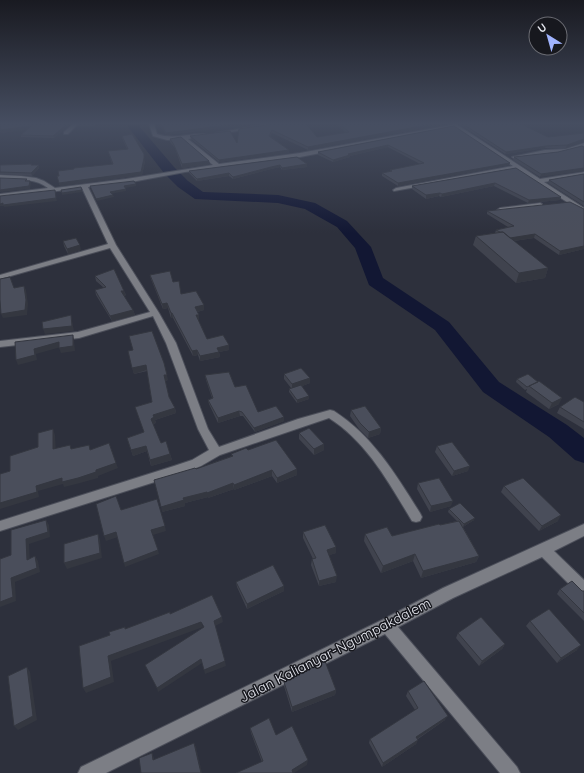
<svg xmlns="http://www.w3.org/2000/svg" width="584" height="773" viewBox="0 0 584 773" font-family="Quicksand,sans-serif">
<rect width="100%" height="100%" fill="#2d303c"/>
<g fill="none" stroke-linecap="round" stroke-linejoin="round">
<path fill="#121733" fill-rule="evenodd" d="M129,124H140L139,126L174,167L188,181L203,192L278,195L315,203L347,221L371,247L383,278L449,322L499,382L567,425L584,438V463L575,460L549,437L483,392L435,330L369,285L355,248L337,227L305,209L278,203L195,199L178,187L164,173L129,128L128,126Z"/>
<g stroke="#4b4e59" stroke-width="2">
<path id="minor" d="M73,124H78L68,134H64V132Z
M149,124H154L157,134C174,140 188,133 205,134V136L188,139L219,164L300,153L456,124L540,179L584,172V176L544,182L584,208V213L516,169L394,191L393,190L396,188L513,166L454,127L300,157L185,172L126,183L88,187L116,245L159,313L176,343L208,429L219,447L298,419L330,410L334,411C373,436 396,475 420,513L422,517L420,521L416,522L412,521C389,483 367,442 329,418L220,455L201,466L180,474L0,531V521L174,466L192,460L209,450L198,429L166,343L153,316L79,338L0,347V341L78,332L150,312L110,248L0,279V275L108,244L82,188L0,198V194L48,188C35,178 17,179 0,179V175L21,176L36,178L44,181L55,188L126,179L213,165L183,140H167L153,136Z
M267,124H282L218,134L216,133Z
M584,143V147C562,155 538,155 515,159L512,157L545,150L566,149Z
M540,203L542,204V206L500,212L497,210L500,208Z
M584,524V536L554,551L584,580V596L579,594L542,557L453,598L398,627L517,767L520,773H500L385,634L106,773H78L81,767L382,620L443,588Z"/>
</g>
<use href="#minor" fill="#7c7e85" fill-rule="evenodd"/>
</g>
<path fill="#40434e" d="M71,124L54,138L21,137V135L28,129L1,133L0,131L1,125Z
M78,124H96L94,126H78Z
M160,124H227L228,127L166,135Z
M272,124L317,137L346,133L337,124H445L308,150L272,133L270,136L289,150V153L219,162L191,139L190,136L237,143Z
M459,124H521L548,137L584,133V142L566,148H545L505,154Z
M454,126L509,165L398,186L382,176V173L390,172V170L420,164L388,147L350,156V157L333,162L318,155V152Z
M122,136L145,161L142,175L60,186L57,176L112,164L108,151L127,149L122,138Z
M170,139L209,161L210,164L182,168L175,148L170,142Z
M558,152L540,177L513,160L514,157Z
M297,157L307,167L282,170L280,167L271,169L233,179L229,176L197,181L189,173V171Z
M32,164V165L39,168L32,176L0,174V165Z
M516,168L560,200L528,203L494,186L441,197L439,196L426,199L412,189V186Z
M584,174V206L548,183L549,180Z
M584,209V249L559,255L534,238L514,241L548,268L545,278L516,283L473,245L476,236L495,233L496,230L508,227L487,214V211Z
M63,241L81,250L68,254L64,246Z
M150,275L173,282L181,294L204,310L197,312L199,320H198L207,339L229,345V350L219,352L220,357L200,361L198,355L193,356L173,318H171L168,308L163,309L151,279Z
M95,276L124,291L126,295L124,296L133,310L135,315L112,321L96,295L95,290L104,288L96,281Z
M128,351L168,380L165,381L169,397L175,408L176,413L155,420L156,423L153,424L161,443L170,454L172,460L151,466L147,451L133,456L127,438L144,432L135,407L152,402L147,371L134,374Z
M284,374L310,383L302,386L309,399L297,403L289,392V389L291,388L284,379Z
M205,375L235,387L258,412L284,417V421L255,432L243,416H240L218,423L209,404L208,400L212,398L206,380Z
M517,379L537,382L559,404L549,409L526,392L527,389L525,390L516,382Z
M584,402V429L557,413L560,407Z
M351,410L381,428L380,434L368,438L359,429L350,416Z
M299,433L324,450L314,455L299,439Z
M437,446L468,471L452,476L435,452Z
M248,450L297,475L277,483L272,476L234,490V489L208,498V497L185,503V506L162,512L196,469L232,456L231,454Z
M418,483L451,506L430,512L417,489Z
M504,486L558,521L539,531L501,492Z
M449,509L474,520L463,527L479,556L476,562L421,578L413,561L381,573L364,541L365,534L392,536L457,521L448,512Z
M303,532L336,547V553L329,555L336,582L319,586L311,565L312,559H313L303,538Z
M236,582L284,591L247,609L237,587Z
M560,589L582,591H584V621L557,594Z
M530,621L577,650L557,663L526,626Z
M458,633L505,644L502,649L479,666L456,638Z
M284,682L336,690L335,695L292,712L284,686Z
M408,691L445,720L418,739L416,744L382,767L369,743L370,739L415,710L406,696Z
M250,728L276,735L307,765L262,762L251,733Z"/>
<path fill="#343740" d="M67,124H71L54,138L53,136Z
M240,124H251L240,126Z
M432,124H445L308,150V147Z
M227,125L228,127L166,135V133Z
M31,126V129L1,133L0,130Z
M584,139V142L566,148L567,145Z
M388,145V147L350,156V157L333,162V160L348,154Z
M546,146L545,148L505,154L506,152Z
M289,150V153L219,162V160Z
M144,158L145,161L142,175L60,186L59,183Z
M209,161L210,164L182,168V164Z
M510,163L509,165L398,186V183Z
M307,164V167L282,170V168Z
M39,165V168L32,176L31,173Z
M280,165V167L271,169L233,179V177L271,167Z
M584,168V171L540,177L541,174Z
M229,173V176L197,181V179Z
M30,181L31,183L30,189L0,192V190Z
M495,183L494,186L441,197L442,194Z
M136,184V186L125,188L124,186Z
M126,189V191L110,194V192Z
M82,190V192L62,195V193Z
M55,193L57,201L4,207V206H0V204Z
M440,193L439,196L426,199V195Z
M113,195L114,197L97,201L96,199Z
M561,197L560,200L528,203L529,200Z
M535,234L534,238L507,242L509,238Z
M80,245L81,250L68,254L67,249Z
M584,246V249L559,255L560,251Z
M548,268L545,278L516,283L519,273Z
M24,286L26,290L28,304L27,315L3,318L1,314Z
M121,291H124L126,295L122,296Z
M167,303L168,308L163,309L162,304Z
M204,305V310L196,312L195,307Z
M133,310L135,315L112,321L110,316Z
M171,313H172L173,318H171Z
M71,315L72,321L74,331L45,334L43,329Z
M196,315H199V320H197Z
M73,335L74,340L75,351L61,353L59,348Z
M59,342L61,347L36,354L37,360L18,365L16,360L34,349Z
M229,345V350L219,352L220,357L200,361V356L217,348Z
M197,350L198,355L193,356L192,351Z
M146,365L147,370L134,374L132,368Z
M164,375H167L168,380L165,381Z
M310,378V383L292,390V384Z
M309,396V399L297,403V400Z
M562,398L559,404L549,409L552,403Z
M175,408L176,413L155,420L156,423L152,424L151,419L153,415Z
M239,411L240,416L218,423V418Z
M284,417V421L255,432L254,428Z
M381,428L380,434L368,438L369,432Z
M53,429L55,435L56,455L53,449Z
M324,444V450L314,455V449Z
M146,446L147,451L133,456L131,450Z
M170,454L172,460L151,466L150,460Z
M116,463L118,468L98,476V478L80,483L64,487L63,484L38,491L39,497L0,509V503L36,486L62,478L96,470Z
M470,466L468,471L452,476L454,471Z
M297,469V475L277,483V478Z
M272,470V476L234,490V485Z
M233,483L234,489L208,498L207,493Z
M207,492L208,497L185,503V506L162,512L161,507L183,498Z
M453,501L451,506L430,512L431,506Z
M561,515L558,521L539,531L542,526Z
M475,518L474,520L463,527L464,524Z
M46,520L49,525L50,537L29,544L30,564L27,560L26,539Z
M165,526L166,531L153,535L151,530Z
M116,532L118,537L106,541L104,536Z
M98,534L100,540L102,558L67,569L64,563Z
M336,547V553L327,556V550Z
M158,550L159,554L125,567L124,563Z
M415,554L413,561L381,573L383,566Z
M35,556L38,561L40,572L15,582L16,601L0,607V602L11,578Z
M479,556L476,562L421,578L423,571Z
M337,576L336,582L319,586V581Z
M284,586V591L247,609V604Z
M222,617L223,622L215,626L214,621Z
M201,622L203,627L111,661L114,682L86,693L83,688L108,656Z
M505,644L502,649L479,666L482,661Z
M581,645L577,650L557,663L561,658Z
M201,659L202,663L158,692L157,688Z
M225,661L226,666L205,674L204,670Z
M27,667L30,672L37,720L18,730L14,726Z
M336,690L335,695L292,712V707Z
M448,716L445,720L414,741L416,737Z
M418,740L416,744L382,767L383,763Z
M194,743L196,747L202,773H201Z
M152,753L154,758L156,765L153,760Z
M308,760L307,765L294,773H292V770Z"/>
<path fill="#4a4e5b" stroke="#343740" d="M1,124H67L53,136L21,135L31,126L0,130Z
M161,124H227V125L166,133Z
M272,124H306L317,137L349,132L340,124H432L308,147L272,130L269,136L289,150L219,160L190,136L230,131L237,143L239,129Z
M463,124H521L548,137L584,133V139L567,145L546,146L506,152Z
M454,126L510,163L398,183L382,173L392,171L390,170L424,163L388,145L348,154L350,155L333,160L318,152Z
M132,134L144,154V158L141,172L59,183L57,176H59L58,171L74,169V168L113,164L108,151L128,149L122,136Z
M181,137L209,161L182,164L174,145L170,139Z
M582,146L584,147V168L541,174L514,157L558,152Z
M297,157L307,164L282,168L280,165L271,167L233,177L229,173L197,179L189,171Z
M32,164L31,165H39L31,173L0,172V165Z
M516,168L561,197L529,200L495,183L442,194L440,193L426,195L412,186Z
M584,174V202L549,180Z
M0,178L27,179L25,181H30L29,186L0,190Z
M134,181L136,184L124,186L126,189L110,192L113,195L96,199L90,186Z
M81,187L82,190L62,193L61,190Z
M55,190L56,198L3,205V203L0,204V196Z
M570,202L584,209V246L560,251L535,234L510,238L503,232H500L496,230L514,226L487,211Z
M503,232L548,268L519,273L476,236Z
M76,238L80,245L67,249L63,241Z
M114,269L124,291H121L133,310L110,316L95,290L106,287L95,276Z
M170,271L173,282L179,281L181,294L196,291L204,305L195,307L199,315H196L207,339L223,335L229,345L217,348L219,352L200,356L197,350L192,351L172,313H171L167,303L162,304L150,275Z
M10,277L14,288L24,286L26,300L25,310L1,314L0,300V279Z
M71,315L72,326L43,329L42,322Z
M152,331L164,363L167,375H164L169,397L175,408L153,415L154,417L151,419L161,443L166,441L170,454L150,460L146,446L131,450L127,438L144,432L135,407L152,402L146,365L132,368L128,351L133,350L129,336Z
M73,335V346L59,348V342L34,349L35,355L16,360L15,342Z
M301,368L310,378L292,384L284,374Z
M229,372L235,387L246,385L258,412L276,406L284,417L254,428L242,412L239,411L218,418L208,400L213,398L205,375Z
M528,374L538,382L527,387L517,379Z
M539,381L562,398L552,403L529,386Z
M301,385L309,396L297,400L289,389Z
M575,397L584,402V422L560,407Z
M365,406L381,428L369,432L360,423L351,410Z
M309,428L324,444L314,449L299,433Z
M53,429V449L70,445L71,449L89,445L90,450L109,443L116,463L96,470V472L78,478L62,482V478L36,486L37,492L0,503V474L10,471V456L38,447V433Z
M276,440L297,469L277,478L272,470L234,485L233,483L207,493V492L183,498L184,500L161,507L154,480L195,468L196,469L233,456L231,454L246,448L248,450Z
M452,442L470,466L454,471L437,446Z
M439,478L453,501L431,506L418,483Z
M523,478L561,515L542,526L504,486Z
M116,496L121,510L157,499L165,526L151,530L158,550L124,563L116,532L104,536L96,504Z
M460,503L475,518L464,524L449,509Z
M46,520L48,532L26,539L27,560L35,556L37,568L11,578L13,597L0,602V559L11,555V530Z
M459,521L479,556L423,571L415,554L383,566L365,534L387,527L392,536L439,524L440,525Z
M325,525L336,547L327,550L337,576L319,581L312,559L316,558L303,532Z
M98,534L100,553L64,563V544Z
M273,565L284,586L247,604L236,582Z
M572,581L582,591H584V613L560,589Z
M212,595L222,617L214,621L225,661L204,670L201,659L157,688L145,665L204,627L201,622L108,656L111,677L83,688L79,646L110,635L109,632L125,627V629L170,612V614Z
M549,609L581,645L561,658L530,621Z
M481,617L505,644L482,661L458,633Z
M325,661L336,690L292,707L284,682Z
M27,667L33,716L14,726L8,676Z
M424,681L448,716L416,737L418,740L383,763L370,739L418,708L408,691Z
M269,718L276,735L292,726L308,760L292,770L293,773H236L263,761L250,728Z
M194,743L201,773H141L139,758L152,753L153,760Z"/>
<linearGradient id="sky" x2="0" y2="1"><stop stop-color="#191a21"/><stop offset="0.53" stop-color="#464e61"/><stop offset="1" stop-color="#464e61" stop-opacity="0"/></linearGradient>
<rect width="584" height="233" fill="url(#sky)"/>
<g text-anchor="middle" stroke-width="3" stroke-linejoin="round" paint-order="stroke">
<g font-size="14" fill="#e8eaf2" stroke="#17181e">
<text transform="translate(335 650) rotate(-27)" y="5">Jalan Kalianyar-Ngumpakdalem</text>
</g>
</g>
<g transform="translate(548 36) rotate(323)"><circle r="19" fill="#17181e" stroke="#6b6c73"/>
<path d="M0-3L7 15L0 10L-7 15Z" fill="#a0b3fd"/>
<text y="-6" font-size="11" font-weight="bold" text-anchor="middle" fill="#e8eaf2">U</text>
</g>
</svg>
